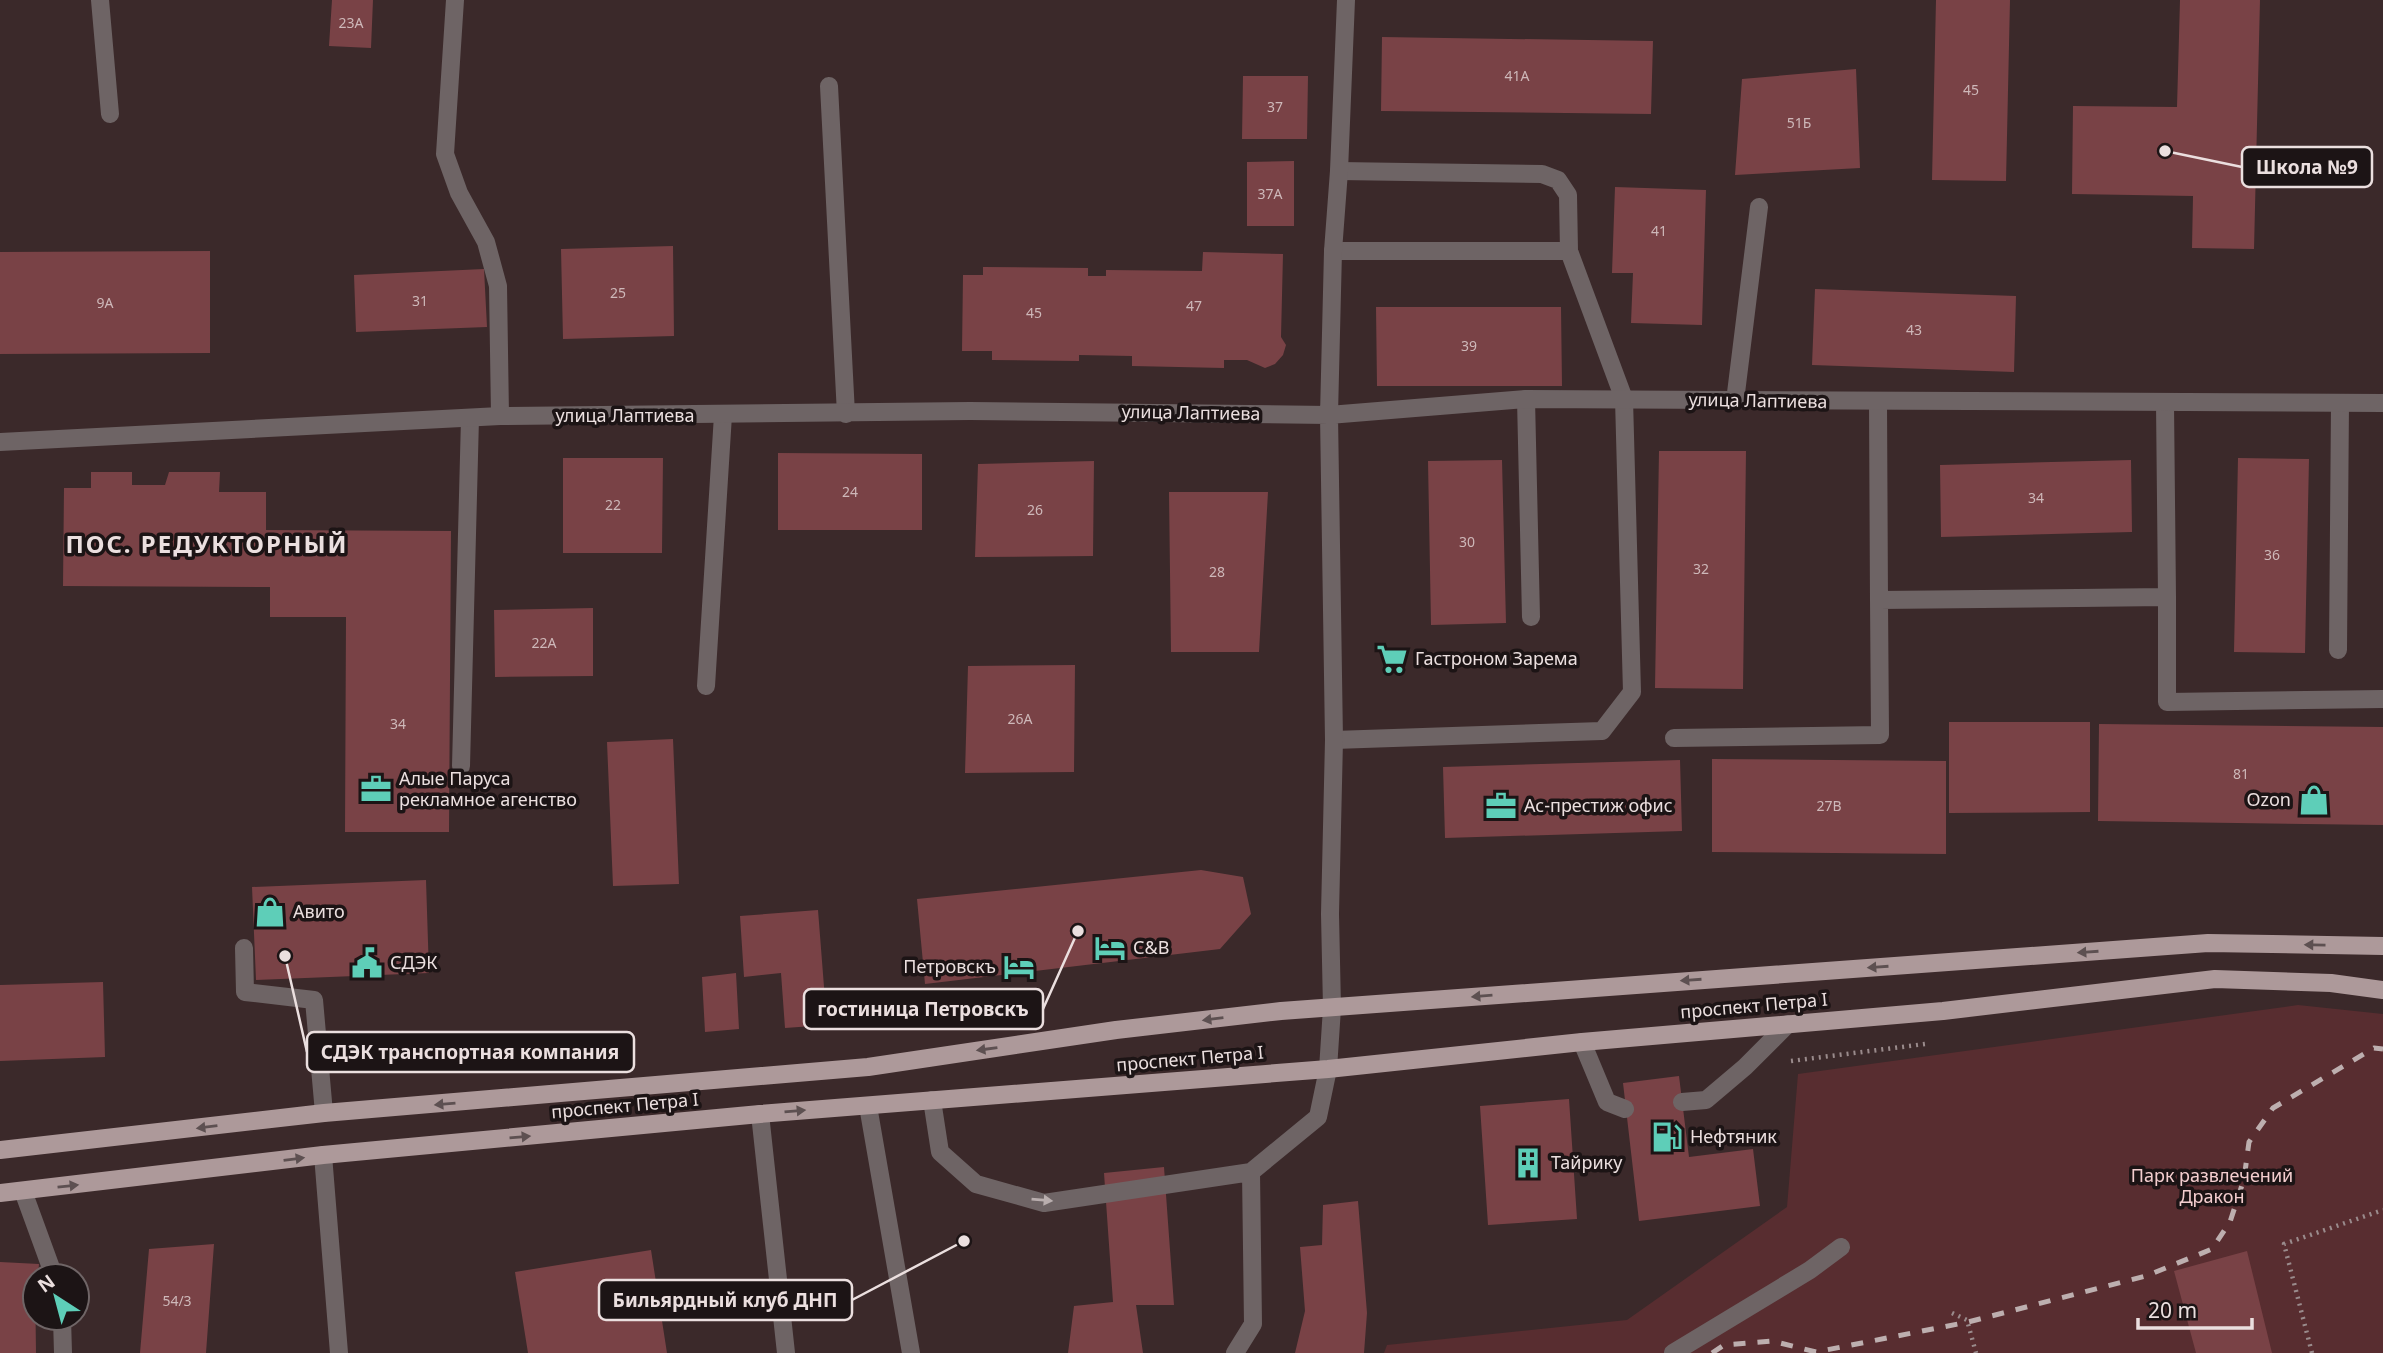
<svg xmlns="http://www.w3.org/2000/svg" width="2383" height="1353" viewBox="0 0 2383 1353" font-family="'Noto Sans',sans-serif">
<rect width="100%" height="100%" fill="#3b292a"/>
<path fill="#582d30" d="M2298,1005L2383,1014V1353H1384L1387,1345L1627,1320L1787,1207L1798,1074Z"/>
<path fill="#794246" d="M332,0H373L371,48L329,46Z
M1936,0H2010L2006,181L1932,180Z
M2180,0H2260L2254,249L2192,248L2193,196L2072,194L2073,106L2177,107Z
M1382,37L1653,41L1651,114L1381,111Z
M1856,69L1860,168L1735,175L1742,79Z
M1243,76H1308L1307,139H1242Z
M1294,161V226H1247V162Z
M1615,187L1706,190L1702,325L1631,323L1633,273H1612Z
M673,246L674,336L563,339L561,249Z
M210,251V353L0,354V252Z
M1203,252L1283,254L1281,337L1286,345L1283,355L1275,364L1265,368L1247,360H1224V368L1132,366V356L1079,355V361L992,360V351H962L963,275H983V267L1088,268V276H1106V270L1202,271Z
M484,269L487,327L356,332L354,275Z
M1815,289L2016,296L2014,372L1812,365Z
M1376,307H1561L1562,386H1377Z
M1659,451H1746L1743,689L1655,688Z
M778,453L922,454V530H778Z
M563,458H663L662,553H563Z
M2238,458L2309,459L2305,653L2234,652Z
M1502,460L1506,623L1431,625L1428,461Z
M2131,460L2132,532L1941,537L1940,465Z
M1094,461L1093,556L975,557L978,464Z
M91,472H132V485H165L169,472H220L219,492H266V530L451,531L449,832H345L346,617H270V587L63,586L64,488H91Z
M1169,492H1268L1259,652H1171Z
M593,608V676L495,677L494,610Z
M1075,665L1074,772L965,773L968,666Z
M1949,722H2090V812L1949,813Z
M2099,724L2383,727V825L2098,821Z
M673,739L679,884L613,886L607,742Z
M1712,759L1946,761V854L1712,852Z
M1680,760L1682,831L1445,838L1443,767Z
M1201,870L1243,877L1251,914L1220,949L925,984L917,899Z
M426,880L429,973L256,980L252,887Z
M818,910L827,1025L785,1028L781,973L744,977L740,916Z
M736,973L739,1029L705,1032L702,977Z
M103,982L105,1057L0,1061V985Z
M1679,1076L1689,1157L1753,1149L1760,1206L1639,1221L1623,1083Z
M1569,1099L1577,1219L1488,1225L1480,1106Z
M1164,1167L1174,1305H1136L1143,1353H1068L1074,1306L1113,1302L1104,1173Z
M1358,1201L1367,1313L1364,1353H1295L1305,1311L1300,1247L1322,1245L1323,1205Z
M214,1244L206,1353H140L149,1249Z
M651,1250L667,1353H528L515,1272Z
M2247,1251L2272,1353H2196L2174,1271Z
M0,1262L39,1264L38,1276H35L36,1353H0Z"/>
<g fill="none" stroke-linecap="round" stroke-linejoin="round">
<path stroke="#9a8b8c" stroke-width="4.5" stroke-dasharray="2 5" stroke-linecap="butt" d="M1791,1061L1925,1044
M1952,1313L1967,1320L1976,1353
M2312,1353L2284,1244L2383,1210"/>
<path stroke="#6e6465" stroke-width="18" d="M829,86L846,414
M1333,251H1569L1568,195L1558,180L1542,174L1339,171
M1526,399L1531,617
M1735,401L1759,207
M1878,402L1879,600L2167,597L2165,403
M2167,597V702L2383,699
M2338,650L2340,403
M706,686L723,415
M1674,738L1880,735L1879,600
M1334,740L1602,731L1632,692L1624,399L1569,251
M461,766L470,418
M244,948L245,992L314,1000L324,1113
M1582,1042L1607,1102L1625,1109
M932,1100L940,1152L976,1184L1044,1203L1251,1172L1318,1117L1328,1069
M1682,1102L1706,1100L1745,1067L1788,1024
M760,1114L786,1353
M323,1155L339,1353
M23,1191L54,1276
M62,1318L63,1353
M1235,1353L1253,1324L1251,1172
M1673,1353L1810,1270L1841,1247"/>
<path stroke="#6e6465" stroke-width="18" d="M100,0L110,114
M455,0L445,154L459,193L486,242L498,286L500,416
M0,442L500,416L970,411L1329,415L1526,399L2383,403
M1328,1069L1332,1008L1330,914L1334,740L1329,415L1333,251L1339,171L1346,0
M868,1106L911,1353"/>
<path stroke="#ad999a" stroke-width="18" d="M0,1150L324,1113L868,1067L1116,1030L1281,1011L2208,943L2383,946
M0,1193L323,1155L760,1114L1328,1069L1582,1042L1943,1011L2215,979L2331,983L2383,990"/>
<path stroke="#bdafaf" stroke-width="5" stroke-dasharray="12 12" stroke-linecap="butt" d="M1712,1353L1724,1345L1772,1341L1816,1352L1968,1322L2146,1276L2212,1249L2230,1222L2244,1179L2249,1142L2273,1108L2374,1048L2383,1049"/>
</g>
<defs><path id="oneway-solid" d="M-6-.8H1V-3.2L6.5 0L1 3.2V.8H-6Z" transform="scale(1.75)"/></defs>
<g fill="#5d5051">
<use href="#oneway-solid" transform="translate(2315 945) rotate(-179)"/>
<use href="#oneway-solid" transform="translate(2088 952) rotate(176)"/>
<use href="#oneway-solid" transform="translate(1878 967) rotate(176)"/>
<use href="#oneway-solid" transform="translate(1691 980) rotate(176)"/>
<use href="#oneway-solid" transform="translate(1482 996) rotate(175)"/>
<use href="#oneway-solid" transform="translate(1213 1019) rotate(173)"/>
<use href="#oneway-solid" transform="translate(987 1049) rotate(172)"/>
<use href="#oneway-solid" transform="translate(445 1104) rotate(175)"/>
<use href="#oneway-solid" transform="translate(795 1111) rotate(-5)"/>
<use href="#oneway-solid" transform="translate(207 1127) rotate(173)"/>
<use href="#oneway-solid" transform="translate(520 1137) rotate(-5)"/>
<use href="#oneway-solid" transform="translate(294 1159) rotate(-7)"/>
<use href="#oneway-solid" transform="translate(68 1186) rotate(-6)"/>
</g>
<use fill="#b9aeae" href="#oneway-solid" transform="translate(1042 1200) rotate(5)"/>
<defs>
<g id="supermarket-bare" transform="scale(2.415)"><path d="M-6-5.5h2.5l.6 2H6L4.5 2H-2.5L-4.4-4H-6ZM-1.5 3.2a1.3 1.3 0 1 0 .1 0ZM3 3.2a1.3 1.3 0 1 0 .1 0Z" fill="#5eceb8" stroke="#1c1415" stroke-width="2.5" paint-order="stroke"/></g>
<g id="office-bare" transform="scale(2.415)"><path d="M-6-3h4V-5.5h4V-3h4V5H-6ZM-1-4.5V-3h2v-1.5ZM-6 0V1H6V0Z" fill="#5eceb8" stroke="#1c1415" stroke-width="2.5" paint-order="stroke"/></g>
<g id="shop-bare" transform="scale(2.415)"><path d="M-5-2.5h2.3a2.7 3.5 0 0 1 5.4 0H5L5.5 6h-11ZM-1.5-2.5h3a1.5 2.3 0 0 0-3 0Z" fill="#5eceb8" stroke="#1c1415" stroke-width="2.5" paint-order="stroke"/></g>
<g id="hotel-bare" transform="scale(2.415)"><path d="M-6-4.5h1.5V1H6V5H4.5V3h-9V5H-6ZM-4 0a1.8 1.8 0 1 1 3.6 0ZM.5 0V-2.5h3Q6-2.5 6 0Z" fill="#5eceb8" stroke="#1c1415" stroke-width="2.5" paint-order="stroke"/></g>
<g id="civic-bare" transform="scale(2.415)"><path d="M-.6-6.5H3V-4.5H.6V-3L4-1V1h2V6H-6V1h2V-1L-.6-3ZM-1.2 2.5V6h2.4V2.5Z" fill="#5eceb8" stroke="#1c1415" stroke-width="2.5" paint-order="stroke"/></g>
<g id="fuel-bare" transform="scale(2.415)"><path d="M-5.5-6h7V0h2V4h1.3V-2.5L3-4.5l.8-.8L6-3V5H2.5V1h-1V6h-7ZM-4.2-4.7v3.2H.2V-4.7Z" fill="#5eceb8" stroke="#1c1415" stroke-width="2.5" paint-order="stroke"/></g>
<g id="building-bare" transform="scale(2.415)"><path d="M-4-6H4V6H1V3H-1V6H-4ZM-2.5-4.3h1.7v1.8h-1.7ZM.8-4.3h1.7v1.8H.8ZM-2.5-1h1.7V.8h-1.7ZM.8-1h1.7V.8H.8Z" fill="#5eceb8" stroke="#1c1415" stroke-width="2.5" paint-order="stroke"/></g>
</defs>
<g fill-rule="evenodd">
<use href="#supermarket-bare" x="1392" y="659"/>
<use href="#office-bare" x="376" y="789"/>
<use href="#shop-bare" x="2314" y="800"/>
<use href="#office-bare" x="1501" y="806"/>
<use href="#shop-bare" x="270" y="912"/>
<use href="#hotel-bare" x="1110" y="948"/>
<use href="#civic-bare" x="367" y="963"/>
<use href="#hotel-bare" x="1019" y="967"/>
<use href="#fuel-bare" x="1667" y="1137"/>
<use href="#building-bare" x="1528" y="1163"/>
</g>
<g text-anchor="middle" stroke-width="7" stroke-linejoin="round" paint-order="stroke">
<g font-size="14" fill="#ceb8b9">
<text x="351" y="28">23А</text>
<text x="1517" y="81">41А</text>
<text x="1971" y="95">45</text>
<text x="1275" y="112">37</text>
<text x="1799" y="128">51Б</text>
<text x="1270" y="199">37А</text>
<text x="1659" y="236">41</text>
<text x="618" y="298">25</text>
<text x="420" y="306">31</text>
<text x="105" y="308">9А</text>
<text x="1194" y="311">47</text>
<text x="1034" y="318">45</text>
<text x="1914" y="335">43</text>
<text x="1469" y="351">39</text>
<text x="850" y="497">24</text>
<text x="2036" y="503">34</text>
<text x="613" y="510">22</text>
<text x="1035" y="515">26</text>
<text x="1467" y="547">30</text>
<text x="2272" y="560">36</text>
<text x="1701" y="574">32</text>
<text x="1217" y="577">28</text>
<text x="544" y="648">22А</text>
<text x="1020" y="724">26А</text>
<text x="398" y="729">34</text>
<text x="2241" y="779">81</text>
<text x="1829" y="811">27В</text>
<text x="177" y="1306">54/3</text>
</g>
<g font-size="18" fill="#ebdfdf" stroke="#1c1415">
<text transform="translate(1758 401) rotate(1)" y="6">улица Лаптиева</text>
<text transform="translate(1191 413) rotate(1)" y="6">улица Лаптиева</text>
<text x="625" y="422">улица Лаптиева</text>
<text transform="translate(1754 1006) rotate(-5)" y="6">проспект Петра I</text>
<text transform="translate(1190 1059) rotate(-5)" y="6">проспект Петра I</text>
<text transform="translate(625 1106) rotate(-5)" y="6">проспект Петра I</text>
</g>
<g font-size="18" fill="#ebdfdf" stroke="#1c1415" text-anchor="start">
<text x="1415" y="665">Гастроном Зарема</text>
<text x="399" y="785">Алые Паруса<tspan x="399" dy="21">рекламное агенство</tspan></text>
<text x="2291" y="806" text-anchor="end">Ozon</text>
<text x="1524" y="812">Ас-престиж офис</text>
<text x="293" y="918">Авито</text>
<text x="1133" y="954">С&amp;В</text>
<text x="390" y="969">СДЭК</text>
<text x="996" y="973" text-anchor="end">Петровскъ</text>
<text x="1690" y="1143">Нефтяник</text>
<text x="1551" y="1169">Тайрику</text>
</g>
<g font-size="18" fill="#f3cdce" stroke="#1c1415">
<text x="2212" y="1182">Парк развлечений<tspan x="2212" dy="21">Дракон</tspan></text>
</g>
<g font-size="24" font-weight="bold" letter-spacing="2" fill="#ebdfdf" stroke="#1c1415">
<text x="207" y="553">ПОС. РЕДУКТОРНЫЙ</text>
</g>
</g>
<path fill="none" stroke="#ebdfdf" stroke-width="2.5" d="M2165 151L2242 167M1078 931L1043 1009M285 956L307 1052M964 1241L852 1300"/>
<g fill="#ebdfdf" stroke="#1c1415" stroke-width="2.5">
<circle cx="2165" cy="151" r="7"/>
<circle cx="1078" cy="931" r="7"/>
<circle cx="285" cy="956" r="7"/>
<circle cx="964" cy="1241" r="7"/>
</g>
<g fill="#1c1415" stroke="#ebdfdf" stroke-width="2.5">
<rect x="2242" y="147" width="130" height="40" rx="7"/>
<rect x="804" y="989" width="239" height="40" rx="7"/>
<rect x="307" y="1032" width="327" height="40" rx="7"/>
<rect x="599" y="1280" width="253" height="40" rx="7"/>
</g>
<g font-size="19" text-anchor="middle" font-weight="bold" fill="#ebdfdf">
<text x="2307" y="174">Школа №9</text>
<text x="923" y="1016">гостиница Петровскъ</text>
<text x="470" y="1059">СДЭК транспортная компания</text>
<text x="725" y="1307">Бильярдный клуб ДНП</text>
</g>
<g transform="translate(56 1297) rotate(324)"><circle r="33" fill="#1c1415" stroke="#6f6566" stroke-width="2"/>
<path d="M0-5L12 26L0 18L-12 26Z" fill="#5eceb8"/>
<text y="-10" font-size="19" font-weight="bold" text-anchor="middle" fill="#ebdfdf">N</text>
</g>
<path d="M2138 1318v10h114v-10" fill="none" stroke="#ebdfdf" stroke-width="3.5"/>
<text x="2148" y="1318" font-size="21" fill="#ebdfdf" stroke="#1c1415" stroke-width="5" paint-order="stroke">20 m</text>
</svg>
